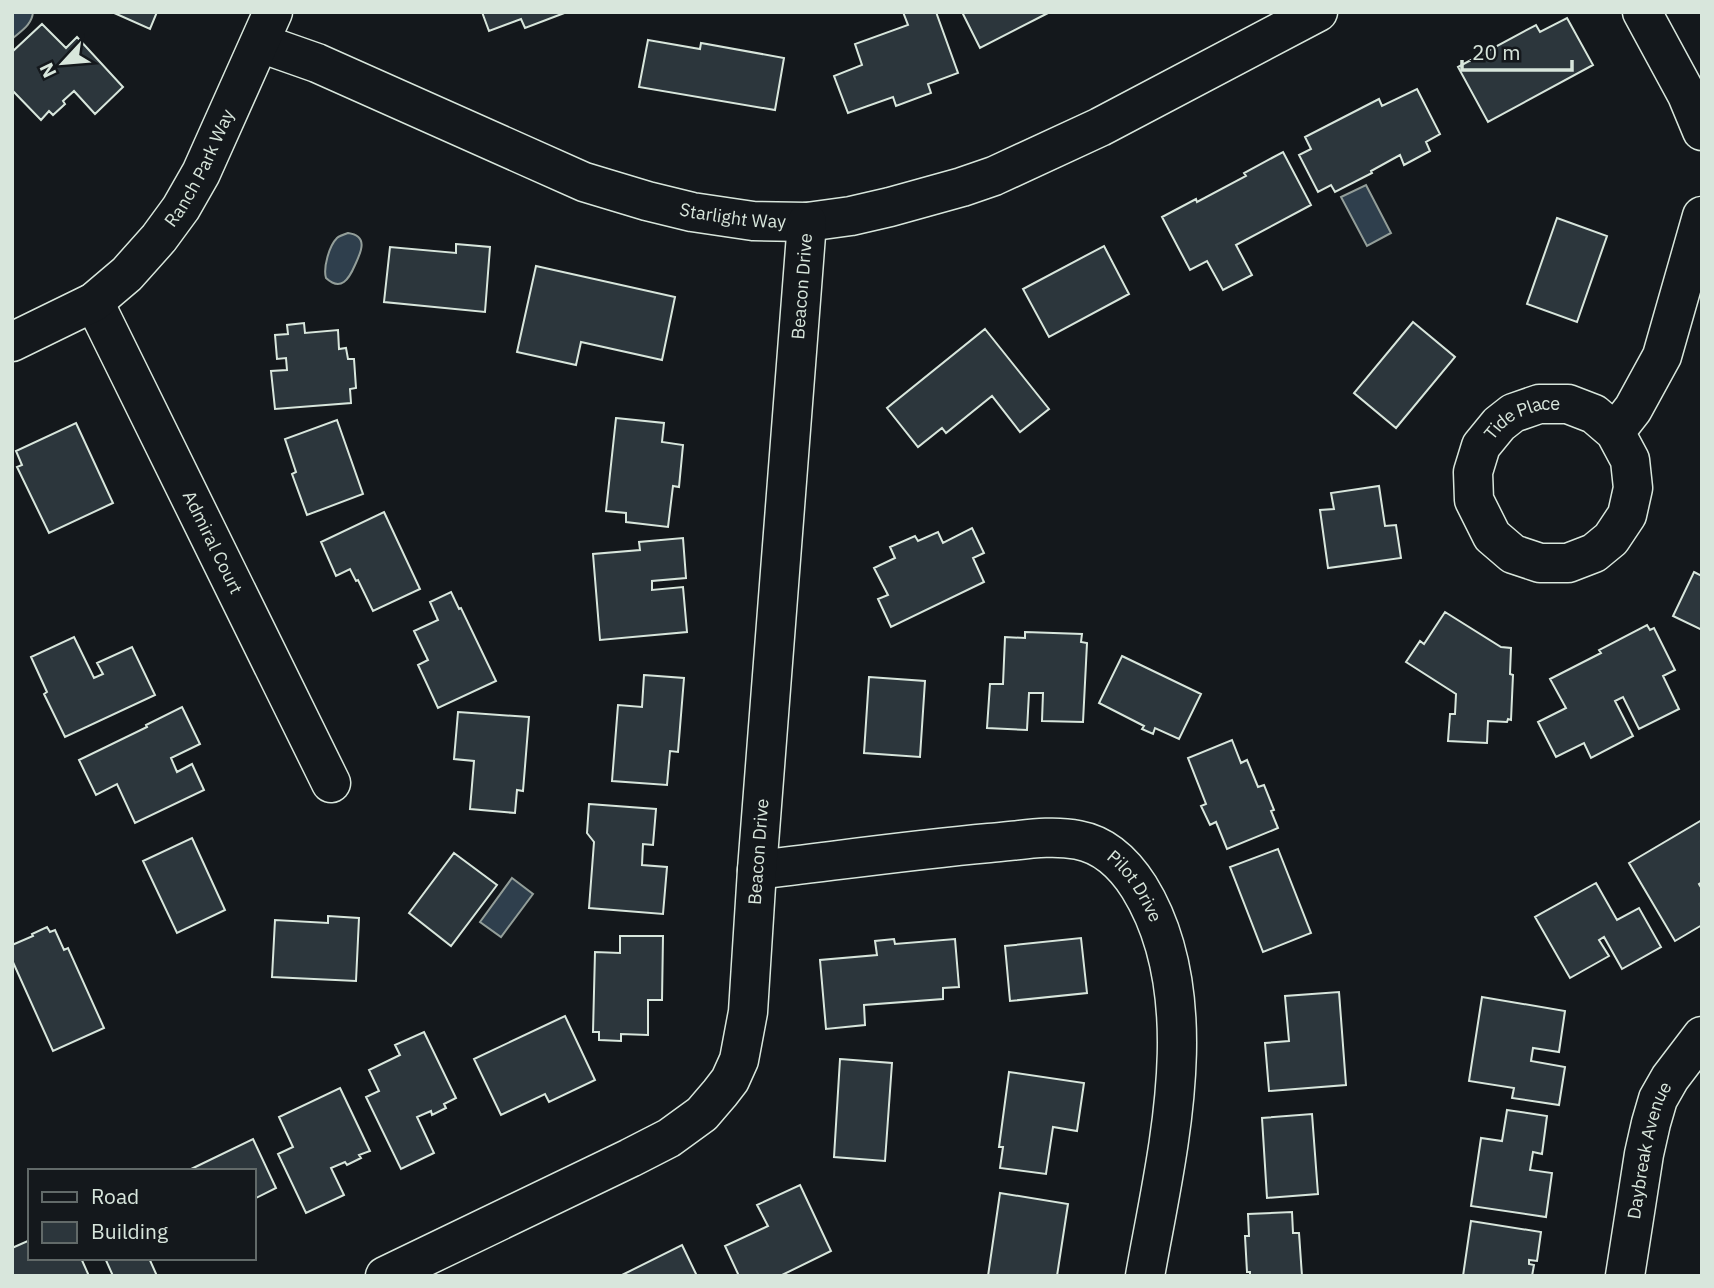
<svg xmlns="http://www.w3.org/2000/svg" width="1714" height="1288" viewBox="0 0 1714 1288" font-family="'IBM Plex Sans',sans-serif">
<rect width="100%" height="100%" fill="#14181c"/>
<path fill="#2f3f4d" stroke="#939e99" stroke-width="2" d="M12,12H33C32,25 21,31 12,39Z
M1366,185L1391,233L1367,246L1341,197Z
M348,233C369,236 361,252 355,265C349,279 341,292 326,278C323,268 329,246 337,238C339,236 345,234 348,233Z
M512,878L533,894L501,937L480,922Z"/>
<path fill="#2c363c" stroke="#d8e6dc" stroke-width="2" d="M112,12H157L150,29Z
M482,12H567L525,28L521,19L489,31Z
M903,12H936L958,73L928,84L931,93L896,106L893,97L848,113L834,76L862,65L855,44L908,25Z
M962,12H1050L980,48Z
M1567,18L1593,65L1488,122L1458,67L1536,25L1540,32Z
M42,24L66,48L77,37L123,87L95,114L74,91L63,101L65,104L53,115L49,111L41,120L12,90V52Z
M648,40L700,49L701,43L784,58L775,110L639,87Z
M1417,89L1440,134L1426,142L1430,151L1404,165L1400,155L1371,171L1372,173L1335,192L1331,185L1318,192L1299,155L1311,149L1305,137L1379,99L1382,106Z
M1283,152L1311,205L1236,245L1252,275L1223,290L1207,261L1190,270L1162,217L1196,199L1197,202L1246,176L1244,173Z
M1557,218L1607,236L1577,322L1527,304Z
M456,244L490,247L485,312L384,302L390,247L456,253Z
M1104,246L1129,294L1049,337L1023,289Z
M536,266L675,297L662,360L581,342L576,365L517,352Z
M1413,322L1455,357L1396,428L1354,393Z
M304,323L305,333L338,330L339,349L346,348L348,359H354L356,388L350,389L351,403L275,409L271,371L287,370L286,358L277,359L275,335L288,334L287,325Z
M985,329L1049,409L1020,432L992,396L946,433L942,428L918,447L887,408Z
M616,418L664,423L662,442L683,445L679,487L673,486L668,527L626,522V513L606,511Z
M337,420L363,494L307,515L292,474L296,472L285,439Z
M76,423L113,503L49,533L17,467L22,465L16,451Z
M1379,486L1385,526L1396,525L1401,558L1328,568L1320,510L1334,509L1331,493Z
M384,512L420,589L373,611L358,580L356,581L350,569L336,576L321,542Z
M972,528L984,553L973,558L984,582L891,627L878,599L888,595L874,568L895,558L890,547L915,536L918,541L938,532L943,543Z
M683,538L686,578L652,581V590L683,587L687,632L600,640L593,554L640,550L639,542Z
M1694,572L1702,576V630L1673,616Z
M451,592L459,609L461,608L496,681L438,708L418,665L428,660L414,631L438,620L430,602Z
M1445,612L1501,647L1511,648L1510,674L1513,675L1511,720L1508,719L1507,722L1488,721L1487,743L1448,741L1450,714H1455L1456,694L1406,662L1420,641L1424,644Z
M1647,625L1650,630L1654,628L1675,670L1663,676L1679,709L1639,729L1623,697L1615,701L1633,736L1591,758L1584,743L1556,757L1538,722L1566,708L1550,679L1601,653L1599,650Z
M1025,632L1082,634L1081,642L1087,643L1083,722L1042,721L1043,693H1029L1027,730L987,728L990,684H1003L1005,637L1025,638Z
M74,637L94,678L103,674L97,663L132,647L155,695L65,737L44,694L47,692L31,657Z
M1122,656L1201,694L1179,739L1155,728L1153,734L1142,729L1144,726L1099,703Z
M644,675L684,678L678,752L670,751L667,785L612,781L618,705L642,707Z
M869,677L925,681L920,757L864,753Z
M182,707L200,744L171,758L177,772L192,764L204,790L135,823L117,784L96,795L79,760L147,727L146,725Z
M458,712L529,717L523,791L517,790L515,813L470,809L474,761L454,759Z
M1232,740L1241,763L1247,760L1258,787L1264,785L1274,810L1271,811L1278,828L1227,849L1216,822L1210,825L1201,806L1206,804L1188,758Z
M589,804L656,809L653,845L643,844L642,865L667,867L663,914L589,908L594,842L587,833Z
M1702,820V882L1699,884L1702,889V925L1675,941L1629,863Z
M192,838L225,910L177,933L143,861Z
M1278,849L1311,933L1263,952L1230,867Z
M454,853L497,885L451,946L409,913Z
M1596,883L1617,920L1639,908L1661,947L1622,969L1604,937L1599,940L1609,956L1570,978L1535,917Z
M328,916L359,918L356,981L272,977L275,920L328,923Z
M47,927L50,932L55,930L64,950L68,948L104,1028L53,1051L12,960V945L33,936L32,934Z
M620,936H663L662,1000H648V1035L621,1034V1041L599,1040V1032H593L595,952L620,953Z
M1081,938L1087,993L1010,1001L1005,946Z
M894,939L895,944L955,939L959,987L943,988V999L864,1005L865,1025L826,1029L820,960L877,955L875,941Z
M1339,992L1346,1085L1269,1091L1265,1043L1289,1041L1285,996Z
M1482,997L1565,1011L1559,1052L1533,1048L1531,1061L1565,1067L1559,1105L1512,1098L1514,1088L1469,1081Z
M565,1016L595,1080L549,1102L545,1094L501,1115L474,1059Z
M424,1032L456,1098L444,1104L446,1108L432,1115L431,1111L417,1117L434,1153L401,1169L366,1097L379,1091L369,1070L400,1055L395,1045Z
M840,1059L892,1063L885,1161L834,1157Z
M1009,1072L1084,1083L1077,1131L1053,1127L1046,1174L1000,1168L1003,1147H999Z
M340,1088L370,1151L359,1155L361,1158L347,1165L345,1162L331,1168L344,1195L306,1213L278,1154L293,1147L279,1117Z
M1507,1110L1547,1116L1542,1154L1533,1152L1530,1170L1552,1173L1546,1217L1471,1206L1481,1138L1502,1141Z
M1312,1114L1318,1194L1267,1198L1262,1118Z
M253,1139L276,1188L254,1199V1171H187Z
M800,1185L831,1251L780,1276H739L725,1246L768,1226L757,1205Z
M1000,1193L1068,1204L1057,1276H988Z
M1292,1212L1293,1233H1299L1302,1276H1250V1272H1247L1245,1236H1249L1248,1214Z
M1471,1221L1541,1232L1537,1261L1529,1260V1264L1534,1265L1532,1276H1463Z
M30,1240V1258H81L89,1276H12V1248Z
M682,1245L697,1276H620Z
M105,1258H149L157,1276H113Z"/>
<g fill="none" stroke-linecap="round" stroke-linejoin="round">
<g stroke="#d8e6dc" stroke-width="41">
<g id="minor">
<path d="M1642,12L1687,95L1702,131"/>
<path id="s1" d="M260,43L317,63L584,182L647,201L692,212L753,221L807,222L851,216L890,207L962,187L994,176L1100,127L1318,12"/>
<path id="s2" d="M94,302L331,783"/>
<path id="s3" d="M12,342L94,302L127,274L159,238L181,208L201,173L273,12"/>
<path id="s4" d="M1615,432L1630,460L1633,488L1627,515L1611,539L1594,553L1568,563H1540L1513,554L1492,536L1474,500L1473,472L1481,446L1499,424L1513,413L1539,404H1568L1594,414L1615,432L1633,409L1662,356L1702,216"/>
<path id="s5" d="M757,870C834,861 911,850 989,843C1018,841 1049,834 1078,840C1105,845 1125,865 1139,887C1208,998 1166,1156 1145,1276"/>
<path id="s6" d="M385,1276L630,1158L669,1138L702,1114L720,1093L730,1080L739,1060L748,1012L757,870L807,222"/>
<path id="s7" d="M1625,1276L1644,1154L1651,1123L1658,1099L1670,1078L1702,1036"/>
</g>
</g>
<use href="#minor" stroke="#14181c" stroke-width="38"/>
</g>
<g text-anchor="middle" stroke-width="5" stroke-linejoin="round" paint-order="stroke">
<g font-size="18" fill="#d8e6dc" stroke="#14181c">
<text dy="6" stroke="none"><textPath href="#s3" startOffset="264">Ranch Park Way</textPath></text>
<text dy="6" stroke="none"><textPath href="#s1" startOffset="506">Starlight Way</textPath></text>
<text dy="6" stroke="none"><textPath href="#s6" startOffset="1199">Beacon Drive</textPath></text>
<text dy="6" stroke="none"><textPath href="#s4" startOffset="399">Tide Place</textPath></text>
<text dy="6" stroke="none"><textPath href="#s2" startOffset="268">Admiral Court</textPath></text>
<text dy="6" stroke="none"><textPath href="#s6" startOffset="632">Beacon Drive</textPath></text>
<text dy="6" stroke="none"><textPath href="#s5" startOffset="399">Pilot Drive</textPath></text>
<text dy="6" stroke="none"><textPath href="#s7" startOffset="128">Daybreak Avenue</textPath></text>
</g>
</g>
<rect width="1714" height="1288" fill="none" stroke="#d8e6dc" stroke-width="28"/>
<rect x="28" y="1169" width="228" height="91" fill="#14181c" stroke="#626a69" stroke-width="2"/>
<rect x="42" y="1192" width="35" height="10" fill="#14181c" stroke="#626a69" stroke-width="2"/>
<text x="91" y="1204" font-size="21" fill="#d8e6dc">Road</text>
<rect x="42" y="1222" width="35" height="21" fill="#2c363c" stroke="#626a69" stroke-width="2"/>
<text x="91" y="1239" font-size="21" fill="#d8e6dc">Building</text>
<g transform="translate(63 63) rotate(244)" stroke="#14181c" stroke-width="5" paint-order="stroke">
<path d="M0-5L12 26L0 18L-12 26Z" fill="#d8e6dc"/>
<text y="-10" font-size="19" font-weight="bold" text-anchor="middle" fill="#d8e6dc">N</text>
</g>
<path d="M1462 60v10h110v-10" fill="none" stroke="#d8e6dc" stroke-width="3.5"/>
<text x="1472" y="60" font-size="21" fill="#d8e6dc" stroke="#14181c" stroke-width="5" paint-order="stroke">20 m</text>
</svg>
